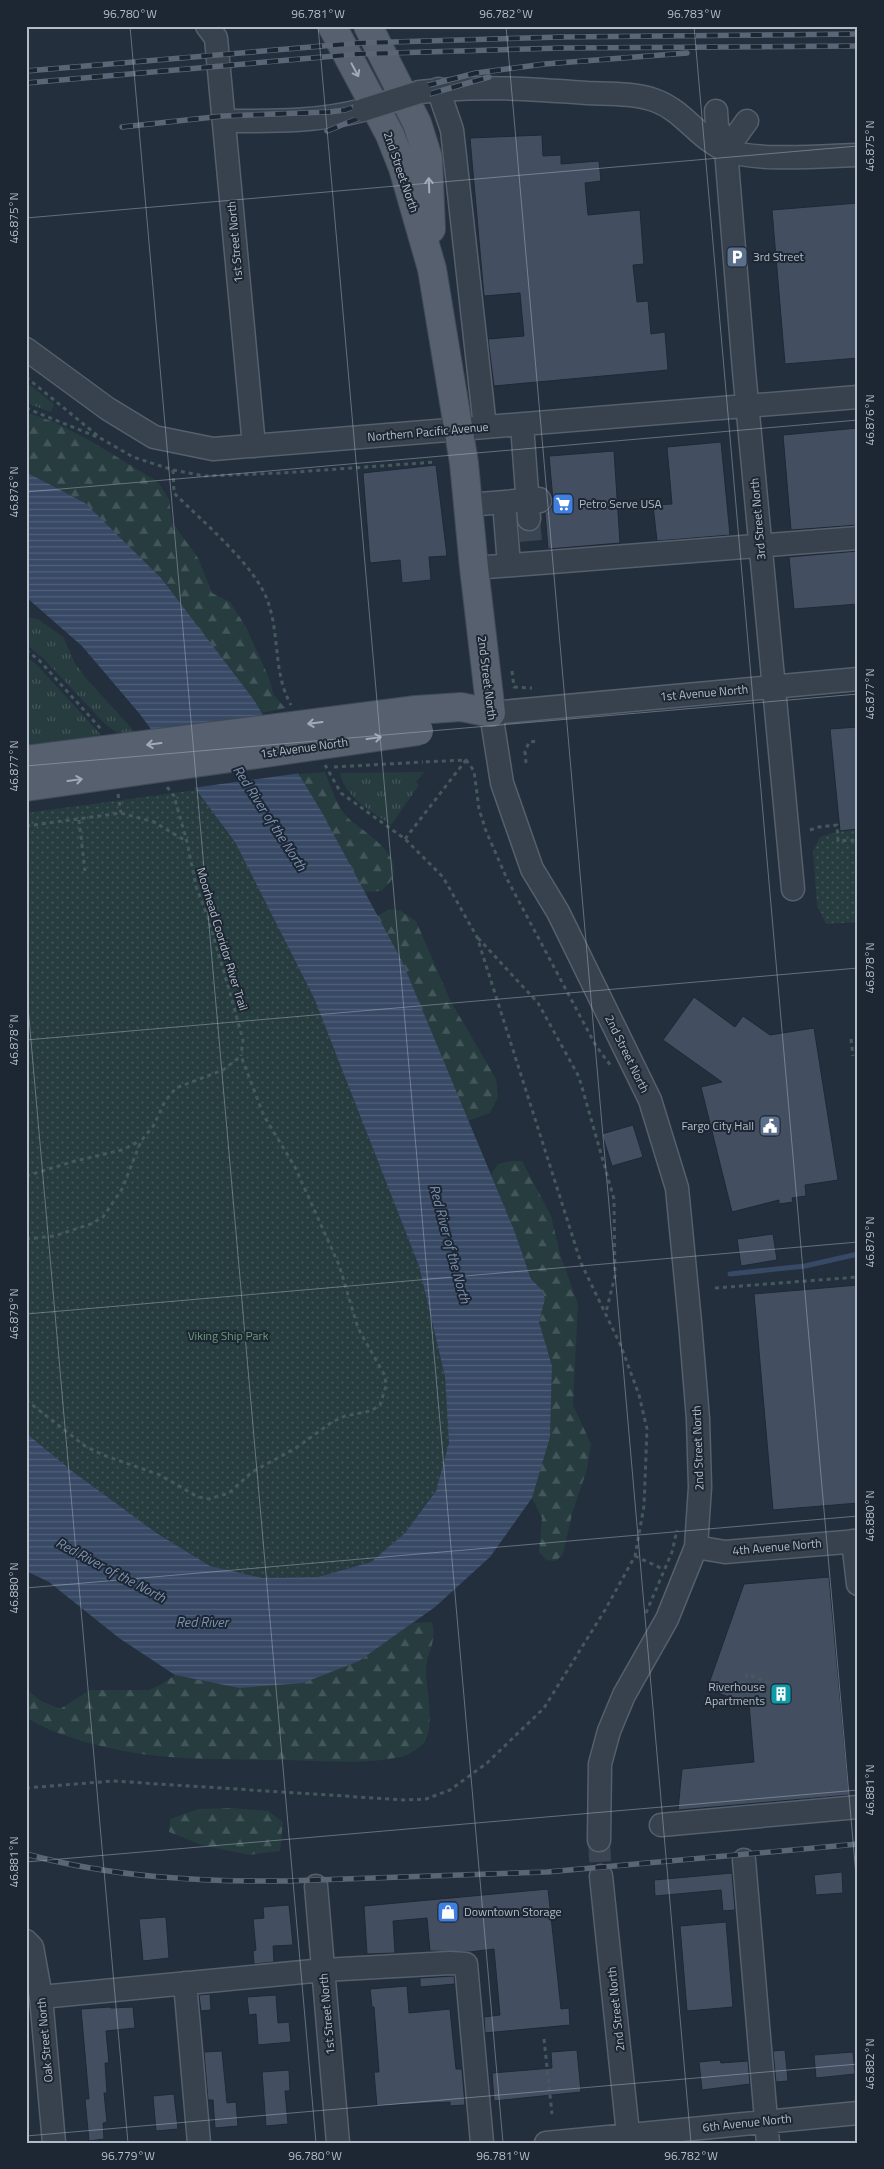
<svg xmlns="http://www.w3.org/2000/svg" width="884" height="2169" viewBox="0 0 884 2169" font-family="'Titillium Web',sans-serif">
<defs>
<pattern id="grass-tufts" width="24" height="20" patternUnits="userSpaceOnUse" patternTransform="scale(1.25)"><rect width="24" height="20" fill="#263c3f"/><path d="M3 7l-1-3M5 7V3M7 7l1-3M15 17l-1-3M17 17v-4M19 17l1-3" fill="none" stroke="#435659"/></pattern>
<pattern id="forest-firs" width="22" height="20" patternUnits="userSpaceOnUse" patternTransform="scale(1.25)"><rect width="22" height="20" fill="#263c3f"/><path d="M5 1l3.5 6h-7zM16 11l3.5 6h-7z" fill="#435659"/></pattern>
<pattern id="park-dots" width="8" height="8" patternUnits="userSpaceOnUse" patternTransform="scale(1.25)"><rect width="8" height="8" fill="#263c3f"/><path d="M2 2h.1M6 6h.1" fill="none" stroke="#435659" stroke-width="1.8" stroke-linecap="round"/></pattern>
<pattern id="water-rules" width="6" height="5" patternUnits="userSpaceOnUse" patternTransform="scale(1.25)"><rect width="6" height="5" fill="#384965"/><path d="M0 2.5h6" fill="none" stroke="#52617a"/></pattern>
</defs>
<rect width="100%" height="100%" fill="#242f3e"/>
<path fill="url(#grass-tufts)" d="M26,382L54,404L51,412L26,403Z
M26,617L38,619L63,637L75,663L85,677L135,732L119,734L106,725L43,658L26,644Z
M26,657L36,664L103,737L26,746Z
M424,772L416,782L419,785L391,825C373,812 344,797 340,773Z"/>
<path fill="url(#forest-firs)" d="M26,412L54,422L89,440L158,482L169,499L172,522L198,558L212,593L230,602L246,627L269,678L273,694L285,708L262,713L254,700L85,503L26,472Z
M325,772C331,787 336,805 347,817C361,831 404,853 392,879C390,883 385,887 381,891L364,892L299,774Z
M390,909L401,911L416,921L450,1000L496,1079L498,1097L490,1113L468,1121L402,961L377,916Z
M511,1161H522L551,1216L560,1254L578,1304L573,1405L591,1444L587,1469L572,1514L563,1554L556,1561L546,1560L539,1552L542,1518L532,1498L550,1436L552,1366L539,1322L545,1299L541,1289L531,1279L514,1230L491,1175L498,1164Z
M432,1622C437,1645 427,1650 426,1670C426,1688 437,1733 421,1746C416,1750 410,1754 404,1756C369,1765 324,1761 288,1760C236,1759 181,1761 129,1752C100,1747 50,1734 26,1717V1689L41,1701L60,1709L90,1690H149L162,1684L175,1675L239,1688L359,1661L413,1623Z
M232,1808L268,1811L283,1822L280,1851L249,1855L202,1845L169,1832L170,1819L198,1809Z"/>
<path fill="url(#park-dots)" d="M196,790L235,842L314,998L419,1266L445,1377L450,1443L436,1491L405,1533L371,1562L318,1577L263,1578L210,1566L158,1534L72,1471L26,1433V813Z
M858,829V922L826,924L817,905L813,851L820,837L840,831Z"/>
<path fill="url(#water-rules)" d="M26,472L85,503L161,578L254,700L321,811L402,961L514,1230L531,1279L541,1289L545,1299L539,1322L552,1366L550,1437L532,1498L490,1557L435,1607L359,1661L303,1683L239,1688L175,1675L119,1638L49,1582L26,1571V1433L72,1471L158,1534L210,1566L263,1578L318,1577L371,1562L405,1533L436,1491L449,1443L445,1377L419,1266L314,998L235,842L139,713L82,646L26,597Z"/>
<path fill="#242f3e" d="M267,715L301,773L192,788L150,733Z"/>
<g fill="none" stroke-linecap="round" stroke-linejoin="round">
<path stroke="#384965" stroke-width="5" d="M730,1274L805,1266L858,1254"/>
</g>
<path fill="#434f60" stroke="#1f2835" d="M542,135L543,156L561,155V164L599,161L601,181L585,183L588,215L640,210L644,264L633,265L637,302L648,301L651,334L665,332L668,370L494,386L488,339L524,336L520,293L484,296L470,138Z
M858,203V358L785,364L772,210Z
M858,428V525L791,530L783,435Z
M721,442L730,535L657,541L653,505L672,504L667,447Z
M614,451L620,543L548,549L545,513L551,508L553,500L549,456Z
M436,465L447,556L429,557L431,580L402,583L400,560L370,563L363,473Z
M858,551V604L794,609L789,557Z
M858,727V829L840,831L830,729Z
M694,997L735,1027L743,1016L770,1035L814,1028L838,1180L805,1185L806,1196L792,1198L793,1202L779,1204V1200L732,1212L701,1087L722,1082L663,1040Z
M633,1125L643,1157L612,1166L602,1134Z
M773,1234L777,1260L741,1266L737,1239Z
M858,1285V1503L773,1510L754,1294Z
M829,1577L849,1795L678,1810L682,1769L754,1762L749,1704L707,1689L744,1584Z
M842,1872L843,1893L816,1895L814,1875Z
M732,1873L735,1910L723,1911L721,1890L655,1896L654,1880Z
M548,1889L561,2009L569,2008L570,2025L485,2033L484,2017L500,2015L494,1949L469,1952L430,1951L427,1918L393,1921L395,1953L367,1954L364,1906Z
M289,1905L293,1945L273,1946L274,1962L254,1964L253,1951L256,1950L253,1919L264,1918L263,1907Z
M166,1917L169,1958L143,1961L139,1919Z
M726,1922L733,2007L687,2011L680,1926Z
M454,1976L455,1984L420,1987V1978Z
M407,1986L409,2013L450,2009L456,2069H462L465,2105L450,2106V2102L377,2106L374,2072H379L374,2007H372L370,1989Z
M210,1994L211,2010L201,2011L199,1995Z
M276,1995L278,2023L289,2022L291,2042L258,2045L256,2014L249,2015L247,1997Z
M110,2007L111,2008L133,2007L135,2028L106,2031L109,2063H105L107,2093H104L107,2122L103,2123L104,2139L89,2141L85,2099H89L81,2009Z
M577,2050L581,2092L494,2101L492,2073L552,2068L551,2052Z
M785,2050L788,2081L776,2082L773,2051Z
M222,2051L227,2103L236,2102L238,2126L215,2128L213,2100H208L204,2052Z
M853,2052L855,2074L816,2078L814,2055Z
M720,2060L721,2063L748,2061L750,2084L702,2090L699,2062Z
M289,2070L290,2091H285L288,2124L266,2126L262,2072Z
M174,2094L178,2129L156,2131L153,2096Z"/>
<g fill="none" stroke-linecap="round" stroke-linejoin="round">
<path stroke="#3a4453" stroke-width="22" stroke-dasharray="22 11" stroke-linecap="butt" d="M529,519L532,553
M599,1840L601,1876"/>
<g stroke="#565f6c" stroke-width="25">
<path id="minor" d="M207,26L216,38L254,446
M438,89L452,130L485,427
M420,92C475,85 531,89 587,93C609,94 633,93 654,100C683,110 698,138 725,150C755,162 824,156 858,155
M716,111L717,126L726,150L744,371L793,889
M224,121C270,121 318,122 363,110
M726,150L747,121
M26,349L108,409L154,437L213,449L858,397
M522,425L529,519
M504,502L509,565
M468,505L539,499L540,501
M474,568L858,538
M853,1541L858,1584
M696,1547L725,1552L858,1541
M661,1825L858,1807
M599,1840L600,1764L609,1731L624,1695L667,1619L696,1547L700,1487L698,1419L690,1322L677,1188L650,1100L558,912L532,869L502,783L491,713L858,679
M744,1860L768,2143
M601,1876L629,2143
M316,1886L338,2143
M26,1941L32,1947L41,1997L54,2143
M185,1983L199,2143
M41,1997L324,1970L450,1963L466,1964L482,2143
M546,2143L858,2113"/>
</g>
<g stroke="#414a57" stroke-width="30">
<path id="major" d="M332,26L390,135L403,168L432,269L464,463L474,568L491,713
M368,26L417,123L428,158L431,229
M416,710L461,707L491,713"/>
</g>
<path stroke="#44595c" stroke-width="3" stroke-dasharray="4 4" stroke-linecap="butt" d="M26,377L98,436
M26,408L102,439L133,457L173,470L205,476L282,473L436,462
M173,470L174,493C202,521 256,566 268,602C280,636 273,673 291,705
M26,650L39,660L101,729
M512,671L514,687L532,688
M466,760L474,771L479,809L486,831L507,879L596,1046L611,1066
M526,763L525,752L529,742L537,741
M167,787L174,796L187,842L196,886L209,921L230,993L243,1040L241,1056
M118,794L121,813
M79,820L85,871
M26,826L121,813L154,822L186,841
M810,830L819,827L837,825L838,841L858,840
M405,839L466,760L423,762
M478,938L538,1003L579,1077L614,1199L615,1276L606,1312
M851,1039L853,1056
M26,1176L75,1161L122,1150L140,1141
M26,1239L54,1236L91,1224L103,1217L122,1189L141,1141L154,1125L165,1101L176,1088L223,1070L241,1056
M715,1288L858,1277
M26,1400L85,1446L103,1455L160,1475L198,1497L209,1499L229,1493L252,1472L296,1448L332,1422L345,1416L371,1411L380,1405L386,1386L385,1376L358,1328L339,1265L295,1167L264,1116L241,1056
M635,1556L663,1569
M646,1613L672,1552L677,1530
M737,1700L747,1674L790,1691
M26,1788L113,1781L405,1800L426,1799L450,1790L487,1763L544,1708L605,1610L635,1556L644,1506L647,1429L639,1395L621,1346L581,1263L477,937L443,877L405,839L341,793L325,765
M544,2039L552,2114"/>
<use href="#minor" stroke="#38414e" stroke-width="22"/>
<use href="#major" stroke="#56606e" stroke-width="28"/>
<g stroke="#5a6575" stroke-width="5.5">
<path id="rail" d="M26,71L359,43L561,37L858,34
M26,83L358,54L563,48L858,46
M122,127L223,116L329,112L345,110L386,96L476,73L545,64L687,53
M327,131L391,105L489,77
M26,1854C111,1877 200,1882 287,1881L547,1872L858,1844"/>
</g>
<use href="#rail" stroke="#1d2633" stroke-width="4" stroke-dasharray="11" stroke-linecap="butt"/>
<g stroke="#565f6c" stroke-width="25" stroke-linecap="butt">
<path id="minor-bridge" d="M363,110L420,92"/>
</g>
<g stroke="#414a57" stroke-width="30" stroke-linecap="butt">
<path id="major-bridge" d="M26,760L416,710
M26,787L419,731"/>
</g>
<path stroke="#44595c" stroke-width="3" stroke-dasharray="4 4" stroke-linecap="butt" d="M334,767L423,762"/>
<use href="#minor-bridge" stroke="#38414e" stroke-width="22"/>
<use href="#major-bridge" stroke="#56606e" stroke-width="28"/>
</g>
<defs><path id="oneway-shaft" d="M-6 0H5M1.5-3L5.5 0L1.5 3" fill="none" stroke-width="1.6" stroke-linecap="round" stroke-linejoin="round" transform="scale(1.25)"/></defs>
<g stroke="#a1aab7">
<use href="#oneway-shaft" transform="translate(355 70) rotate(62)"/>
<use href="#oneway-shaft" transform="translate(429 185) rotate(-92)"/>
<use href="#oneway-shaft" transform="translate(315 723) rotate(173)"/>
<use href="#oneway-shaft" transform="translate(374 738) rotate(-8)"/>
<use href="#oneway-shaft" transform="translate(154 744) rotate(173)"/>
<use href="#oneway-shaft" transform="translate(75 780) rotate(-8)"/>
</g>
<path fill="none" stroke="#b4bcc9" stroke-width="1" stroke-opacity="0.45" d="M130,26L316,2143M318,26L503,2143M506,26L691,2143M694,26L858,1898M26,218L858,146M26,492L858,420M26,766L858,694M26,984L128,2143M26,1040L858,968M26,1314L858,1242M26,1588L858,1516M26,1862L858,1790M26,2136L858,2064"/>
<defs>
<g id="parking-square" transform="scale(1.125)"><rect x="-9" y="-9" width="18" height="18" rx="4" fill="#5c6f8a" stroke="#1d2633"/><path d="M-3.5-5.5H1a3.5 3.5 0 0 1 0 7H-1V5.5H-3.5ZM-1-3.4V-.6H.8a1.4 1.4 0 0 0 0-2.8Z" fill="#fff"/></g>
<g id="supermarket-square" transform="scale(1.125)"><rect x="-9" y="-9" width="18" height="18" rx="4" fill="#3f7fe0" stroke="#1d2633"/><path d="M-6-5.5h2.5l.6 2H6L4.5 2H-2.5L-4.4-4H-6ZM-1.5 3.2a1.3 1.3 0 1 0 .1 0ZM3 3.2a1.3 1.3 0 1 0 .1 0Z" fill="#fff"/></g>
<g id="civic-square" transform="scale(1.125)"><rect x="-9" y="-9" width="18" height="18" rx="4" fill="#5c6f8a" stroke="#1d2633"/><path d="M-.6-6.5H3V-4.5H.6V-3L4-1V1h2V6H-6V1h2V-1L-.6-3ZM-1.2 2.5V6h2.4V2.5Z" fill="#fff"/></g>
<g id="building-square" transform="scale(1.125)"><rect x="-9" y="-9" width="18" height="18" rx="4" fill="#0f9aa8" stroke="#1d2633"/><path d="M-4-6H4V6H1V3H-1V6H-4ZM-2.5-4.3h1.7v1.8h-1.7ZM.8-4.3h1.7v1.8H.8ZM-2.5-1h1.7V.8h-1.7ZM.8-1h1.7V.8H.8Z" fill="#fff"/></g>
<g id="shop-square" transform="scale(1.125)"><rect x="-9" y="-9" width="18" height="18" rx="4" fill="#3f7fe0" stroke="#1d2633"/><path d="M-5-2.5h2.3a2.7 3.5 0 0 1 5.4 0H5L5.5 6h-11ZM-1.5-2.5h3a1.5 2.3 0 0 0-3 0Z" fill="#fff"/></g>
</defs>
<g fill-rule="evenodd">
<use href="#parking-square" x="737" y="257"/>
<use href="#supermarket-square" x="563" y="504"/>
<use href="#civic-square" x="770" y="1126"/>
<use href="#building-square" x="781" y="1694"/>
<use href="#shop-square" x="448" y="1912"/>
</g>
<g text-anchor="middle" stroke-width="4" stroke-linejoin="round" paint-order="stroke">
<g font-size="12" fill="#b4bcc9" stroke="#1d2633">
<text transform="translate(401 172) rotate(71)" y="4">2nd Street North</text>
<text transform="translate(235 242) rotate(-95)" y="4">1st Street North</text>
<text transform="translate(428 432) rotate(-5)" y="4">Northern Pacific Avenue</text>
<text transform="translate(758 519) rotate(-95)" y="4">3rd Street North</text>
<text transform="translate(487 678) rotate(83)" y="4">2nd Street North</text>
<text transform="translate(704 693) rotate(-5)" y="4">1st Avenue North</text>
<text transform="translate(304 748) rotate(-8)" y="4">1st Avenue North</text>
<text transform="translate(222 939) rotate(73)" y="4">Moorhead Cooridor River Trail</text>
<text transform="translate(627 1054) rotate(64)" y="4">2nd Street North</text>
<text transform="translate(698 1448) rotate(-92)" y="4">2nd Street North</text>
<text transform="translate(777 1547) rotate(-5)" y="4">4th Avenue North</text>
<text transform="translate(616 2009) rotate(-96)" y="4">2nd Street North</text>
<text transform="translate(327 2014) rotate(-95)" y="4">1st Street North</text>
<text transform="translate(45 2040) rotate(-95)" y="4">Oak Street North</text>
<text transform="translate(747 2123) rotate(-6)" y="4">6th Avenue North</text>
</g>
<g font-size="12" fill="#b4bcc9" stroke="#1d2633" text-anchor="start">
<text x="753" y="261">3rd Street</text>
<text x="579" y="508">Petro Serve USA</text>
<text x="754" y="1130" text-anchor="end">Fargo City Hall</text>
<text x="765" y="1691" text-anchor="end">Riverhouse<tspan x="765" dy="14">Apartments</tspan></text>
<text x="464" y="1916">Downtown Storage</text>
</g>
<g font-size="12" fill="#6b9a77" stroke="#1d2633">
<text x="228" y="1340">Viking Ship Park</text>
</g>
<g font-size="14" font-style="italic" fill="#7c91b1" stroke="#1d2633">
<text transform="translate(270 818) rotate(57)" y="5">Red River of the North</text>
<text transform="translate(450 1244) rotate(75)" y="5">Red River of the North</text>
<text transform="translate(111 1570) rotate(28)" y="5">Red River of the North</text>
<text x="202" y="1627">Red River</text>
</g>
</g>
<rect width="884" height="2169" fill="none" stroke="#1d2633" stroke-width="55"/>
<rect x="28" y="28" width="828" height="2114" fill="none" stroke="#b4bcc9" stroke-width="2"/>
<g font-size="12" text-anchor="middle" fill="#b4bcc9">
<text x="130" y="18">96.780°W</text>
<text x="318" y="18">96.781°W</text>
<text x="506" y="18">96.782°W</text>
<text x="694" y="18">96.783°W</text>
<text transform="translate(870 146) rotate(-90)" y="4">46.875°N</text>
<text transform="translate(14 218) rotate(-90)" y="4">46.875°N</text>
<text transform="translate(870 420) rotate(-90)" y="4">46.876°N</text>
<text transform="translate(14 492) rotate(-90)" y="4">46.876°N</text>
<text transform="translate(870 694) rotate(-90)" y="4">46.877°N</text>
<text transform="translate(14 766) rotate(-90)" y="4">46.877°N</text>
<text transform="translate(870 968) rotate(-90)" y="4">46.878°N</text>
<text transform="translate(14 1040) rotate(-90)" y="4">46.878°N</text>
<text transform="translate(870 1242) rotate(-90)" y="4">46.879°N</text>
<text transform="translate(14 1314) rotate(-90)" y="4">46.879°N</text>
<text transform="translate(870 1516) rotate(-90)" y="4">46.880°N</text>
<text transform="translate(14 1588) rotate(-90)" y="4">46.880°N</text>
<text transform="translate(870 1790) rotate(-90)" y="4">46.881°N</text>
<text transform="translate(14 1862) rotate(-90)" y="4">46.881°N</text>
<text transform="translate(870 2064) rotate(-90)" y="4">46.882°N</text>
<text x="128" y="2160">96.779°W</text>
<text x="315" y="2160">96.780°W</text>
<text x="503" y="2160">96.781°W</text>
<text x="691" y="2160">96.782°W</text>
</g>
</svg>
